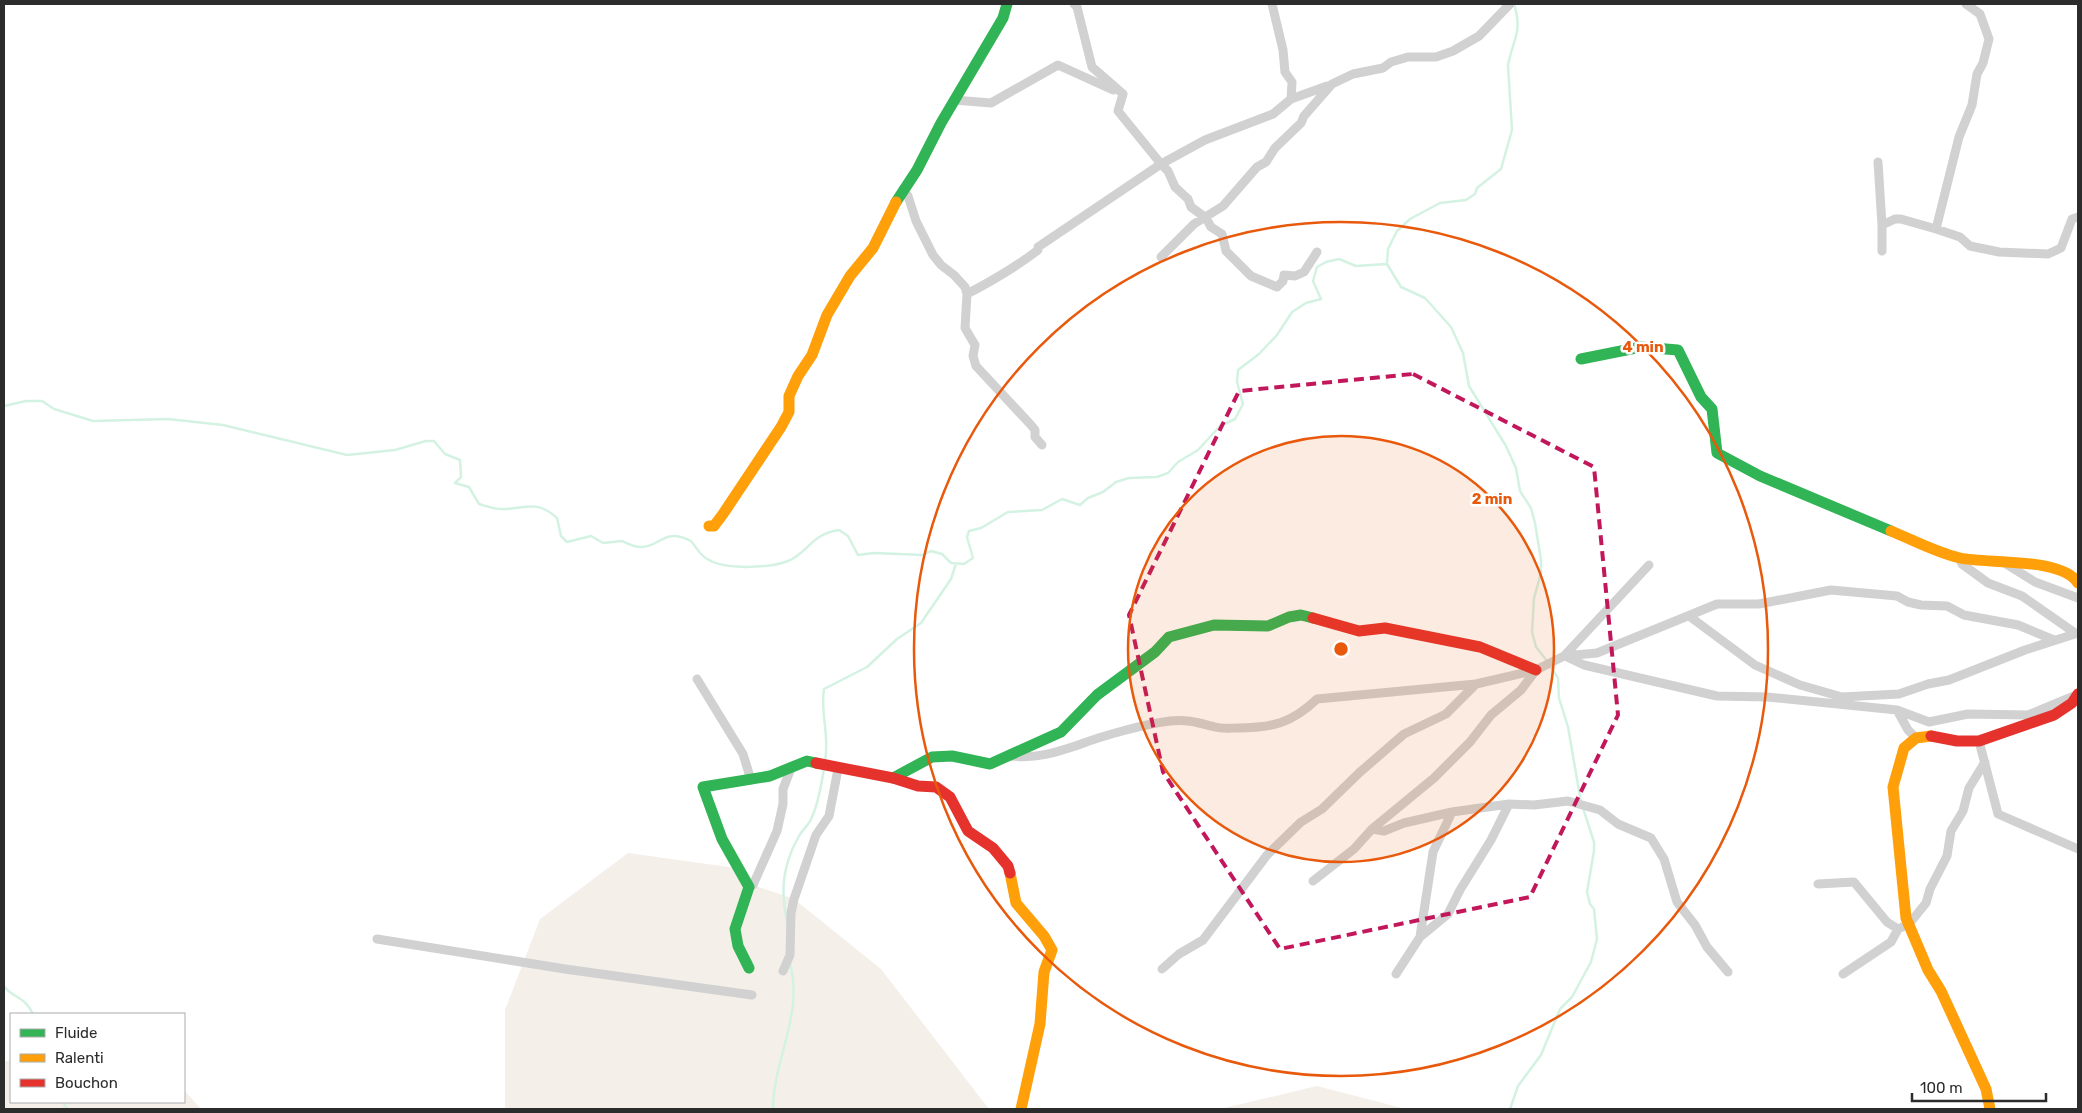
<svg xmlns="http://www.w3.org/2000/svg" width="2082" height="1113" viewBox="0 0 2082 1113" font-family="Rubik,sans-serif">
<rect width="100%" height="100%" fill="#fff"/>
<path fill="#f4efe9" d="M628,853L736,868L753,885L794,899L881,969L989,1109H505V1010L540,919Z
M11,1060V1102H184V1090L201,1109H4V1062Z
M1317,1086L1406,1109H1220Z"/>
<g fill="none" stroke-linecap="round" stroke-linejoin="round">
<path stroke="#d4f2e2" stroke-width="2.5" d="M1514,4C1523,32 1513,39 1508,65L1512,130L1501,169L1477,188L1475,194L1466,200L1440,203L1410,219L1397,231L1388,249L1387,264L1401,287L1425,298L1451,327L1463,353L1469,386L1506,446L1516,468L1520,491L1531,508L1535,523L1541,560V573L1534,598L1532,632L1536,647L1547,661
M4,406L26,401H42L54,409L93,421L168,419L223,425L347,455L395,450L426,441H434L445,454L460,460L461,477L455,483L469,487L479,504C486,506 494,509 501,509C524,510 535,498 557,518L561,536L567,542L591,536L603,543L622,541C629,544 632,547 641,547C661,547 663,527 691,541C697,548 700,556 709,560C726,570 770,568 788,561C808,553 811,534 839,530L848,536L858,555L874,553L923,555L931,551L942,554L951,563L964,564L973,558L967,537L969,531L981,528L1008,512L1042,510L1062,499L1080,505L1088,498L1103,492L1116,482L1129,478L1157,477L1168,473L1178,462L1198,450L1220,426L1235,419L1243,404L1237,382L1238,370L1259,354L1277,335L1292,312L1306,303L1321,299L1313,281L1317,267L1326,262L1339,259L1356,266L1387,264
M1550,666L1558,678L1559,698L1568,727L1581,802
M825,761C830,737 820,713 824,689L867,667L897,639L921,623L951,579L956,564
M787,921C780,890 783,864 799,836C802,830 810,824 812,817C819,802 821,785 824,769
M4,986C12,998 24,995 33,1014
M63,1102L67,1109
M773,1109C773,1060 804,1014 790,964
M1510,1109L1518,1086L1541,1055L1560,1009L1572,997L1591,962L1597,939L1594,909L1590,904L1587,892L1594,851V842L1583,808"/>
<path stroke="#d1d1d1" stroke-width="9" d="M1074,4L1077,7L1092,67L1123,94L1118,111L1161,164L1205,140L1273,114L1291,99L1327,86
M1272,4L1283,50L1285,72L1292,82L1291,99
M954,100L991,103L1058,65L1113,90
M1878,162L1882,225L1895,219H1901L1936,229L1959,137L1972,105L1977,74L1983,63L1989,39L1980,14L1966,4
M903,189L908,196L916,221L933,255L941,265L954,275L965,287L967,294L965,328L975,345L973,356L976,366L1031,425L1035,430V437L1042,445
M1882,225V251
M1936,229L1960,237L1970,246L1999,252L2048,254L2061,248L2072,219L2078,217
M1161,257L1194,224L1223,206L1257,167L1266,162L1275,148L1301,123L1304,116L1332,84L1353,74L1383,68L1391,62L1408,57H1436L1453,51L1479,36L1510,4
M967,294C992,281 1016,267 1038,250V247L1161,164L1168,171L1175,187L1188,199L1191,207L1206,218L1211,227L1222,234L1226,251L1251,276L1277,287L1283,281L1284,275L1295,276L1304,272L1317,252
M1959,558L1962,564L1988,583L2022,596L2075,633
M2006,564L2035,582L2078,598
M1689,616L1755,665L1800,685L1842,697L1899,694L1928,684L1949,680L2025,650L2078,633
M1564,656L1597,653L1717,604H1759L1831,590L1897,596L1908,602L1921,605L1947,606L1964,615L2018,625L2054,640
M1565,656L1584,665L1717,696L1767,697L1897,710L1908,730L1916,738
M697,679L743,754L751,780
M1897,710L1929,722L1968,714L2028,715L2074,696
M1979,741L1998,814L2078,849
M1011,756C1037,759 1057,752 1081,744C1105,735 1145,724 1170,721C1187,719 1199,723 1215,727C1222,729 1230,728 1238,728C1272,728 1292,723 1317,699L1476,684L1536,670L1564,656L1649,565
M1372,829L1384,831L1404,823L1452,812L1509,804L1534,805L1568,801L1600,810L1618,824L1651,838L1664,859L1677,902L1695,925L1707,947L1728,972
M1313,881L1354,849L1372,829L1434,778L1470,742L1491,715L1521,690L1536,670
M1818,884L1854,882L1887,922L1898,929L1909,924L1926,903L1930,889L1947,856L1951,831L1963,811L1969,788L1985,762
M749,887L753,885L777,831L783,804V789L790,771
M1420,937L1448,914L1460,890L1491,840L1509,804
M377,939L565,969L752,995
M1162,969L1179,954L1203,940L1267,855L1301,822L1322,809L1359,773L1404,734L1446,714L1476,684
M783,971L790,955L791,913L794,899L816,835L829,816L838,769
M1396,974L1420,937L1433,852L1452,812
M1843,974L1891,942L1898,929"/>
<path stroke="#30b455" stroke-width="11" d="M896,202L917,170L941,123L1003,18L1007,4
M1581,359L1641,347L1678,350L1701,397L1712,409L1717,453L1760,476L1891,531
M893,778L932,757L952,756L990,764L1061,732L1097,695L1155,652L1169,637L1214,625L1268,626L1289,617L1301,615L1313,618
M749,968L738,946L735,929L749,887L722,839L703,787L770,776L807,761L816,763"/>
<path stroke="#ff9f0a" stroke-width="11" d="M709,526H714L723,514L781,427L789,412V396L798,376L812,355L827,315L850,276L873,248L896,202
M1891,531C1913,540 1937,553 1960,558C1987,564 2062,557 2078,583
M1931,736L1916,738L1904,748L1893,787L1906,918L1928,970L1941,991L1986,1089L1990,1109
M1010,873L1016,903L1044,936L1052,950L1044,972L1040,1024L1021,1109"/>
<path stroke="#e5322d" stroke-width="11" d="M1313,618L1359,631L1385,628L1480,647L1536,670
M1931,736L1957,741H1979L2054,715L2072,703L2078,694
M816,763L893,778L918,786L936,787L950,797L968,831L993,848L1008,866L1010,873"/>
</g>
<path fill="none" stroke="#c2185b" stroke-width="4" stroke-dasharray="10 6" stroke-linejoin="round" d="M1413,374L1594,467L1618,715L1530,897L1280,949L1163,772L1129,615L1239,391Z"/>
<circle cx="1341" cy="649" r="213" fill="#e8590c" fill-opacity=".12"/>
<g fill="none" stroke="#e8590c" stroke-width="2.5">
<circle cx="1341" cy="649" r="213"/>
<circle cx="1341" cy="649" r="427"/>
</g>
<circle cx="1341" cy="649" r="8" fill="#e8590c" stroke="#fff" stroke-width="2.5"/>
<g font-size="15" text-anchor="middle" font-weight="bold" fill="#e8590c" stroke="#fff" stroke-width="5" stroke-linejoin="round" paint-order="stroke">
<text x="1643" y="352">4 min</text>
<text x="1492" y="504">2 min</text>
</g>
<rect width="2082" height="1113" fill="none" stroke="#2c2c2c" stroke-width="10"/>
<rect x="10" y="1013" width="175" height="90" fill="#ffffff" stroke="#ababab"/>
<rect x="20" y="1029" width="25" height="8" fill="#30b455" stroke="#ababab"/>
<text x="55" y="1038" font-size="15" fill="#2c2c2c">Fluide</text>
<rect x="20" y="1054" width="25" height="8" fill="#ff9f0a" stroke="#ababab"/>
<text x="55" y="1063" font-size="15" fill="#2c2c2c">Ralenti</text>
<rect x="20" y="1079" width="25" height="8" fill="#e5322d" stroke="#ababab"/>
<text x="55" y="1088" font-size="15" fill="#2c2c2c">Bouchon</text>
<path d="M1912 1093v8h134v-8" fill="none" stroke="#2c2c2c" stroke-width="2.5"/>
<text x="1920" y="1093" font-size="15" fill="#2c2c2c" stroke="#ffffff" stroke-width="4" paint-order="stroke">100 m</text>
</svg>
